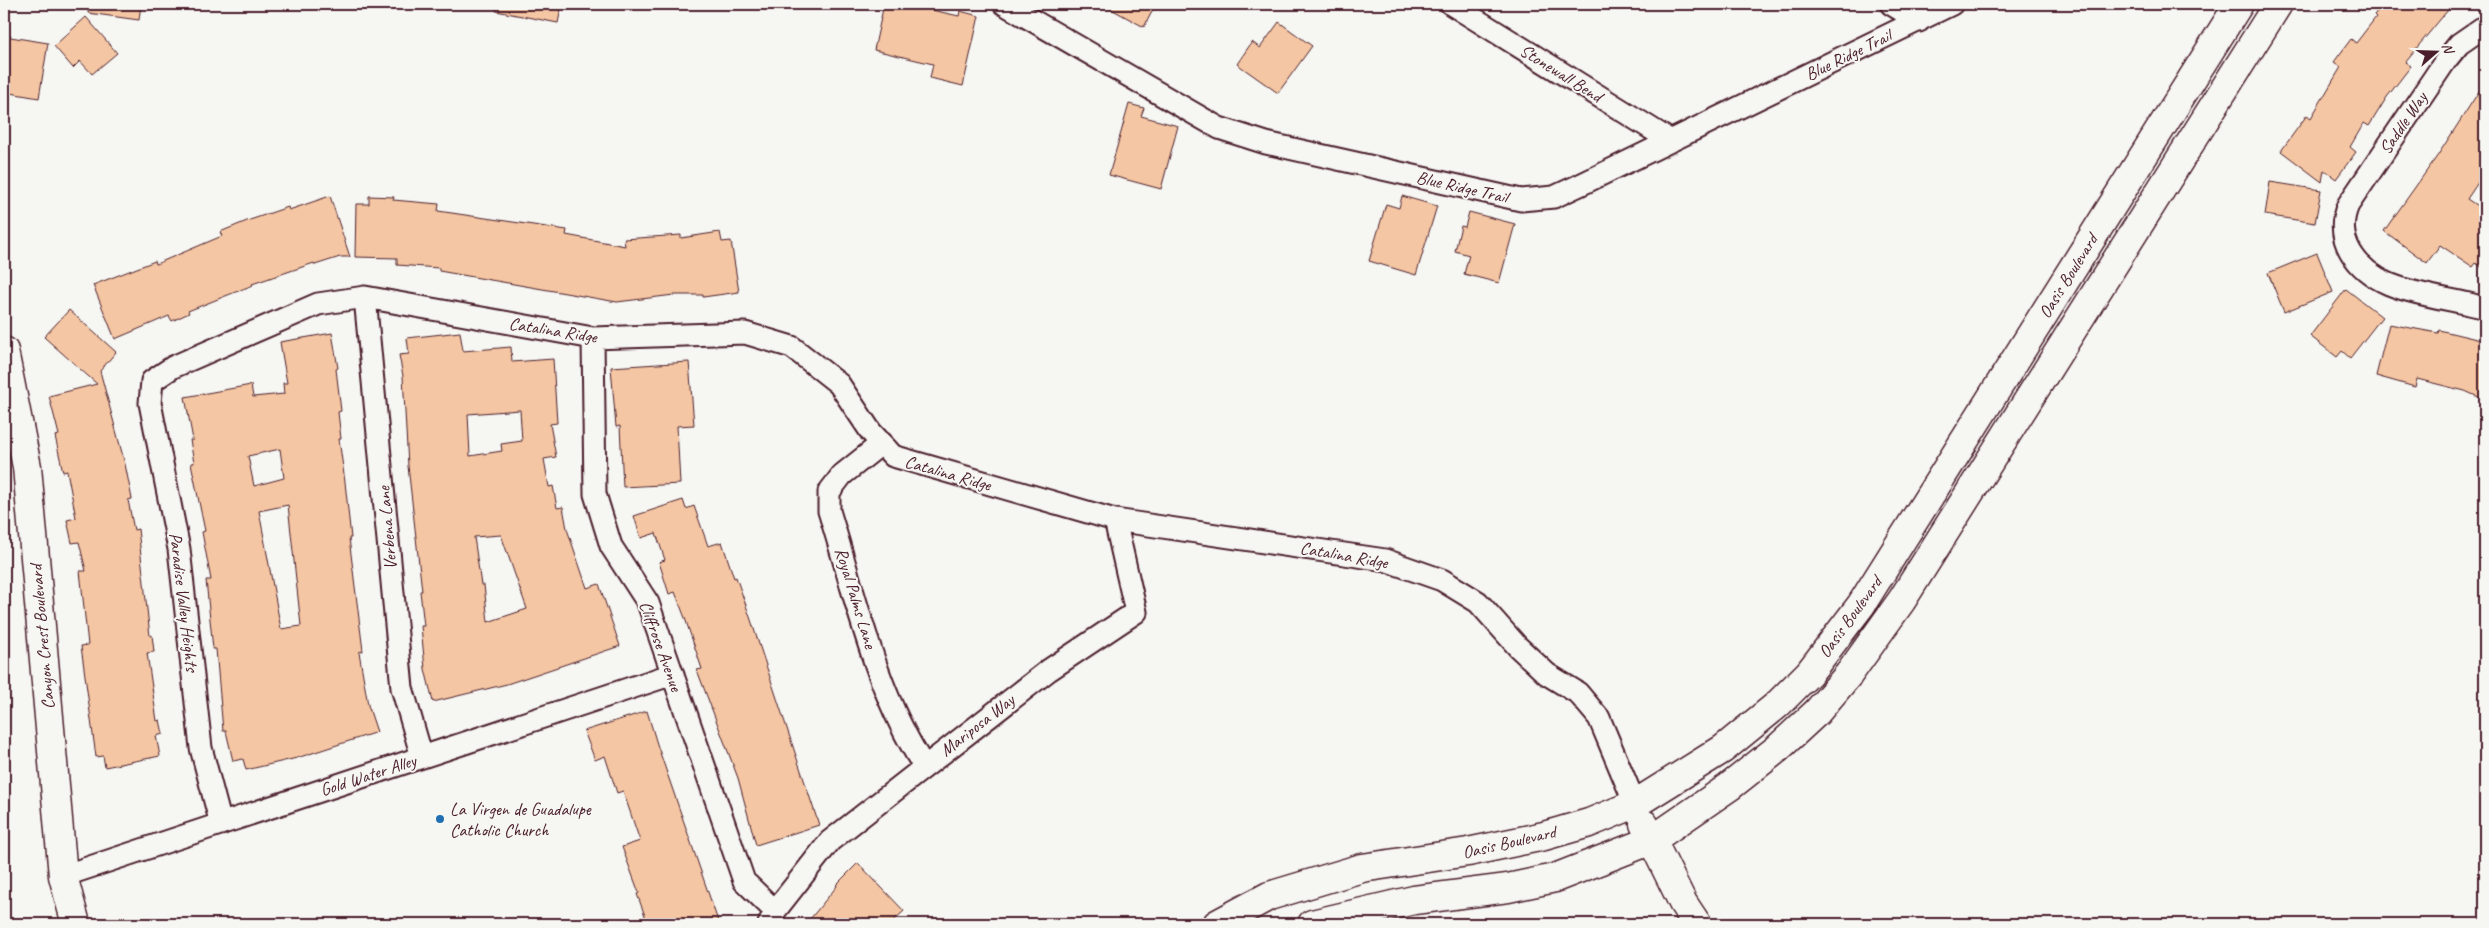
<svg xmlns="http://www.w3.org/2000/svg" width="2489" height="928" viewBox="0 0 2489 928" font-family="Caveat,sans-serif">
<rect width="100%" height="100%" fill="#f6f6f2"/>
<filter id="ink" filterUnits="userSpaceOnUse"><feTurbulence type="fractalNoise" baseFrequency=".02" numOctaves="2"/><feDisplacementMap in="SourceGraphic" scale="10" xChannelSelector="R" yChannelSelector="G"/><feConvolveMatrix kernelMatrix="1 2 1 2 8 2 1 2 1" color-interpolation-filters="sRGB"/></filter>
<g filter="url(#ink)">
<path fill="#f4c6a3" stroke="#4a1f2b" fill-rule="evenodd" d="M88,4H141L139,20L88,13Z
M497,4H562L558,23L496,11Z
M884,4H919L918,7L959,16L960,11L979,16L963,86L930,78L933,64L874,50Z
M1102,4H1156L1144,27Z
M2383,4H2453L2405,62L2411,66L2387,97L2369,126L2364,123L2350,147L2356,152L2336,179L2324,170L2322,182L2281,151L2307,115L2311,118L2341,67L2334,62L2351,39L2356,43L2376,17L2374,15Z
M86,17L117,53L92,74L80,61L73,68L54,46Z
M1279,22L1312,46L1278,93L1237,64L1252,42L1260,48Z
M4,36L48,43L39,98L4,92Z
M2485,82V172L2467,199L2485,211V270L2476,263L2473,267L2440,245L2427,263L2384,231L2438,155Z
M1129,104L1144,108L1141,116L1178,126L1161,189L1109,175Z
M2270,182L2321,190L2315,223L2265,215Z
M330,196L350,257H340L315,265L314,263L252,284L253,285L188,311L189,313L172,321L169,316L115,339L93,285L155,261L156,264L222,236L220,232L247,221L288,207L289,210Z
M369,196L394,197L393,200L439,204L438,211L567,230L566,235L625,246L624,239L681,235V238L720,232L722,242L731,241L739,292L703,297V295H674L617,302L439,271V268L397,265V258L355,257L356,204H369Z
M1402,196L1437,206L1416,275L1369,261L1386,204L1399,208Z
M1469,212L1515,224L1499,283L1464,274L1469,255L1455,251L1461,226L1465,227Z
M2317,253L2333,292L2284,312L2268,273Z
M2346,289L2382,317L2350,358L2342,351L2337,357L2310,336Z
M69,310L116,352L100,371L125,464L132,499L128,500L134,530L138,529L150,636L152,635L154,652L147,653L157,721L160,720L163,734L156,736L160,756L105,767L103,756L96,757L81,646L88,645L80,571H86L79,542L72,543L67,520L76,518L67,471L63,472L55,436L59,435L49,396L97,384L44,337Z
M2389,324L2438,333L2439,330L2485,341V400L2465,391L2417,379L2415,387L2376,376Z
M460,332L463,351L511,347L512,362L553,359L557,423L550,424L556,457L544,459L549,487L553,486L557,508L563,507L567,529L587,588L599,584L620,646L507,684L433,702L425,669L421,626H424L420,591H422L408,466L403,376L399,355L409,354L407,338ZM520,410L522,441L501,444L502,451L470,456L468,414ZM501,535L527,609L488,622L484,585H481L474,537Z
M332,333L338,368L336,369L341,411L338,412L341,439H339L345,482L351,538H349L363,651L359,652L368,705L377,732L297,758L246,770L243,759L233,761L226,731H223L216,649H213L206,580H211L202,532L205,531L191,463H194L190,440H193L185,397L251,385L253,397L284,394L283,383H287L280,342ZM280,449L284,478L254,486L248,456ZM288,505L301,626L281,629L259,511Z
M689,362L694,425L677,426L680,484L623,487L620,426L616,427L611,367Z
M683,500L686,509L694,506L708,546L722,542L734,578L736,577L749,614L819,825L756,845L738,778L697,670L702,669L685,618L675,592L669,594L659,562L665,560L656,533L641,538L634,516Z
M647,711L657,744L719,924H648L637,894L639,893L622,847L640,841L623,791L617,793L605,756L595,760L584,731Z
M858,863L904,911L890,924H806L837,886L836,885Z"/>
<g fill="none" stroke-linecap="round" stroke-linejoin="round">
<g stroke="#4a1f2b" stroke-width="25">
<path id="street" d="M1004,4L1219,128L1266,143L1521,200L1554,197L1584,183L1952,4
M1451,4L1671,141
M1891,4L1919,21
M2485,26L2459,44L2446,60L2348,205C2333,240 2357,270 2389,284C2414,295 2457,300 2485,308
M365,297L402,688L422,757
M593,338L595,494L611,546L648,603L744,881L775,911
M882,443L842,475L829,492V511C856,597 875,691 924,766
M221,824L201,748L179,549L150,403L152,381L173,367L318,304L365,297L593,338L745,333L792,347L839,384L871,432L893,456L1115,520L1385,560L1442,580L1478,602L1518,647L1547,674L1578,693L1599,718L1635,804
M63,876L673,674
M769,924L775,911L830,841L1049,670L1136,612L1115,520"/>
</g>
<g stroke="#4a1f2b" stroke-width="31">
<path id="secondary" d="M4,351L27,467L63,876L76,924
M1644,824L1683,903L1697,924
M1217,924L1269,896L1362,868L1468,852L1544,836L1589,823L1635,804L1723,749L1777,705L1809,673L1861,605L2239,4
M1312,924L1414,900L1508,888L1555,878L1652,840L1729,787L1777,749L1817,712L1849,674L1902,600L2278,4"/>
</g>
<use href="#street" stroke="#f6f6f2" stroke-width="21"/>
<use href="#secondary" stroke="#f6f6f2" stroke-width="28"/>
</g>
</g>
<circle fill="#1f6fb2" stroke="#f6f6f2" stroke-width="2" cx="440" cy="819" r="5"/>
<g text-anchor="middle" stroke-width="4" stroke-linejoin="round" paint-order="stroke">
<g font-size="18" fill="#4a1f2b" stroke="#f6f6f2">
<text transform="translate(1848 55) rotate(-26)" y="6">Blue Ridge Trail</text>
<text transform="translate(1561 73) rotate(32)" y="6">Stonewall Bend</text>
<text transform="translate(2403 123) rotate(-56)" y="6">Saddle Way</text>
<text transform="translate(1462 187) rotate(13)" y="6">Blue Ridge Trail</text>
<text transform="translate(2068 276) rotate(-58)" y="6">Oasis Boulevard</text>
<text transform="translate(553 330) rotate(9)" y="6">Catalina Ridge</text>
<text transform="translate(948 473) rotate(16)" y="6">Catalina Ridge</text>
<text transform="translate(387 528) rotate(-95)" y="6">Verbena Lane</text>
<text transform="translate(1344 555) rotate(10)" y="6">Catalina Ridge</text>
<text transform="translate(856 598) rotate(73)" y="6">Royal Palms Lane</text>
<text transform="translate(184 602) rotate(83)" y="6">Paradise Valley Heights</text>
<text transform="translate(1850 617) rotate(-54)" y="6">Oasis Boulevard</text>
<text transform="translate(42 637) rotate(-95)" y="6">Canyon Crest Boulevard</text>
<text transform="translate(661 646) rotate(70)" y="6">Cliffrose Avenue</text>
<text transform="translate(977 725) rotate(-38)" y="6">Mariposa Way</text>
<text transform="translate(368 775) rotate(-18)" y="6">Gold Water Alley</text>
<text transform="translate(1509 842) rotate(-13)" y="6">Oasis Boulevard</text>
</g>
<g font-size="18" fill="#4a1f2b" stroke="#f6f6f2" text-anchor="start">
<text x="450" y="815">La Virgen de Guadalupe<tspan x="450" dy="21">Catholic Church</tspan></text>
</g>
</g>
<rect width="2489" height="928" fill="none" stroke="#f6f6f2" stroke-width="20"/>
<rect x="10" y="10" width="2469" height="908" fill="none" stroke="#4a1f2b" stroke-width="2" filter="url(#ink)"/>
<g transform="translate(2436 52) rotate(70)" stroke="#f6f6f2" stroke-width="4" paint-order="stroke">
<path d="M0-4L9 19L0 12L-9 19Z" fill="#4a1f2b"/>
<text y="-8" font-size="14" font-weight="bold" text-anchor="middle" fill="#4a1f2b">N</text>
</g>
</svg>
